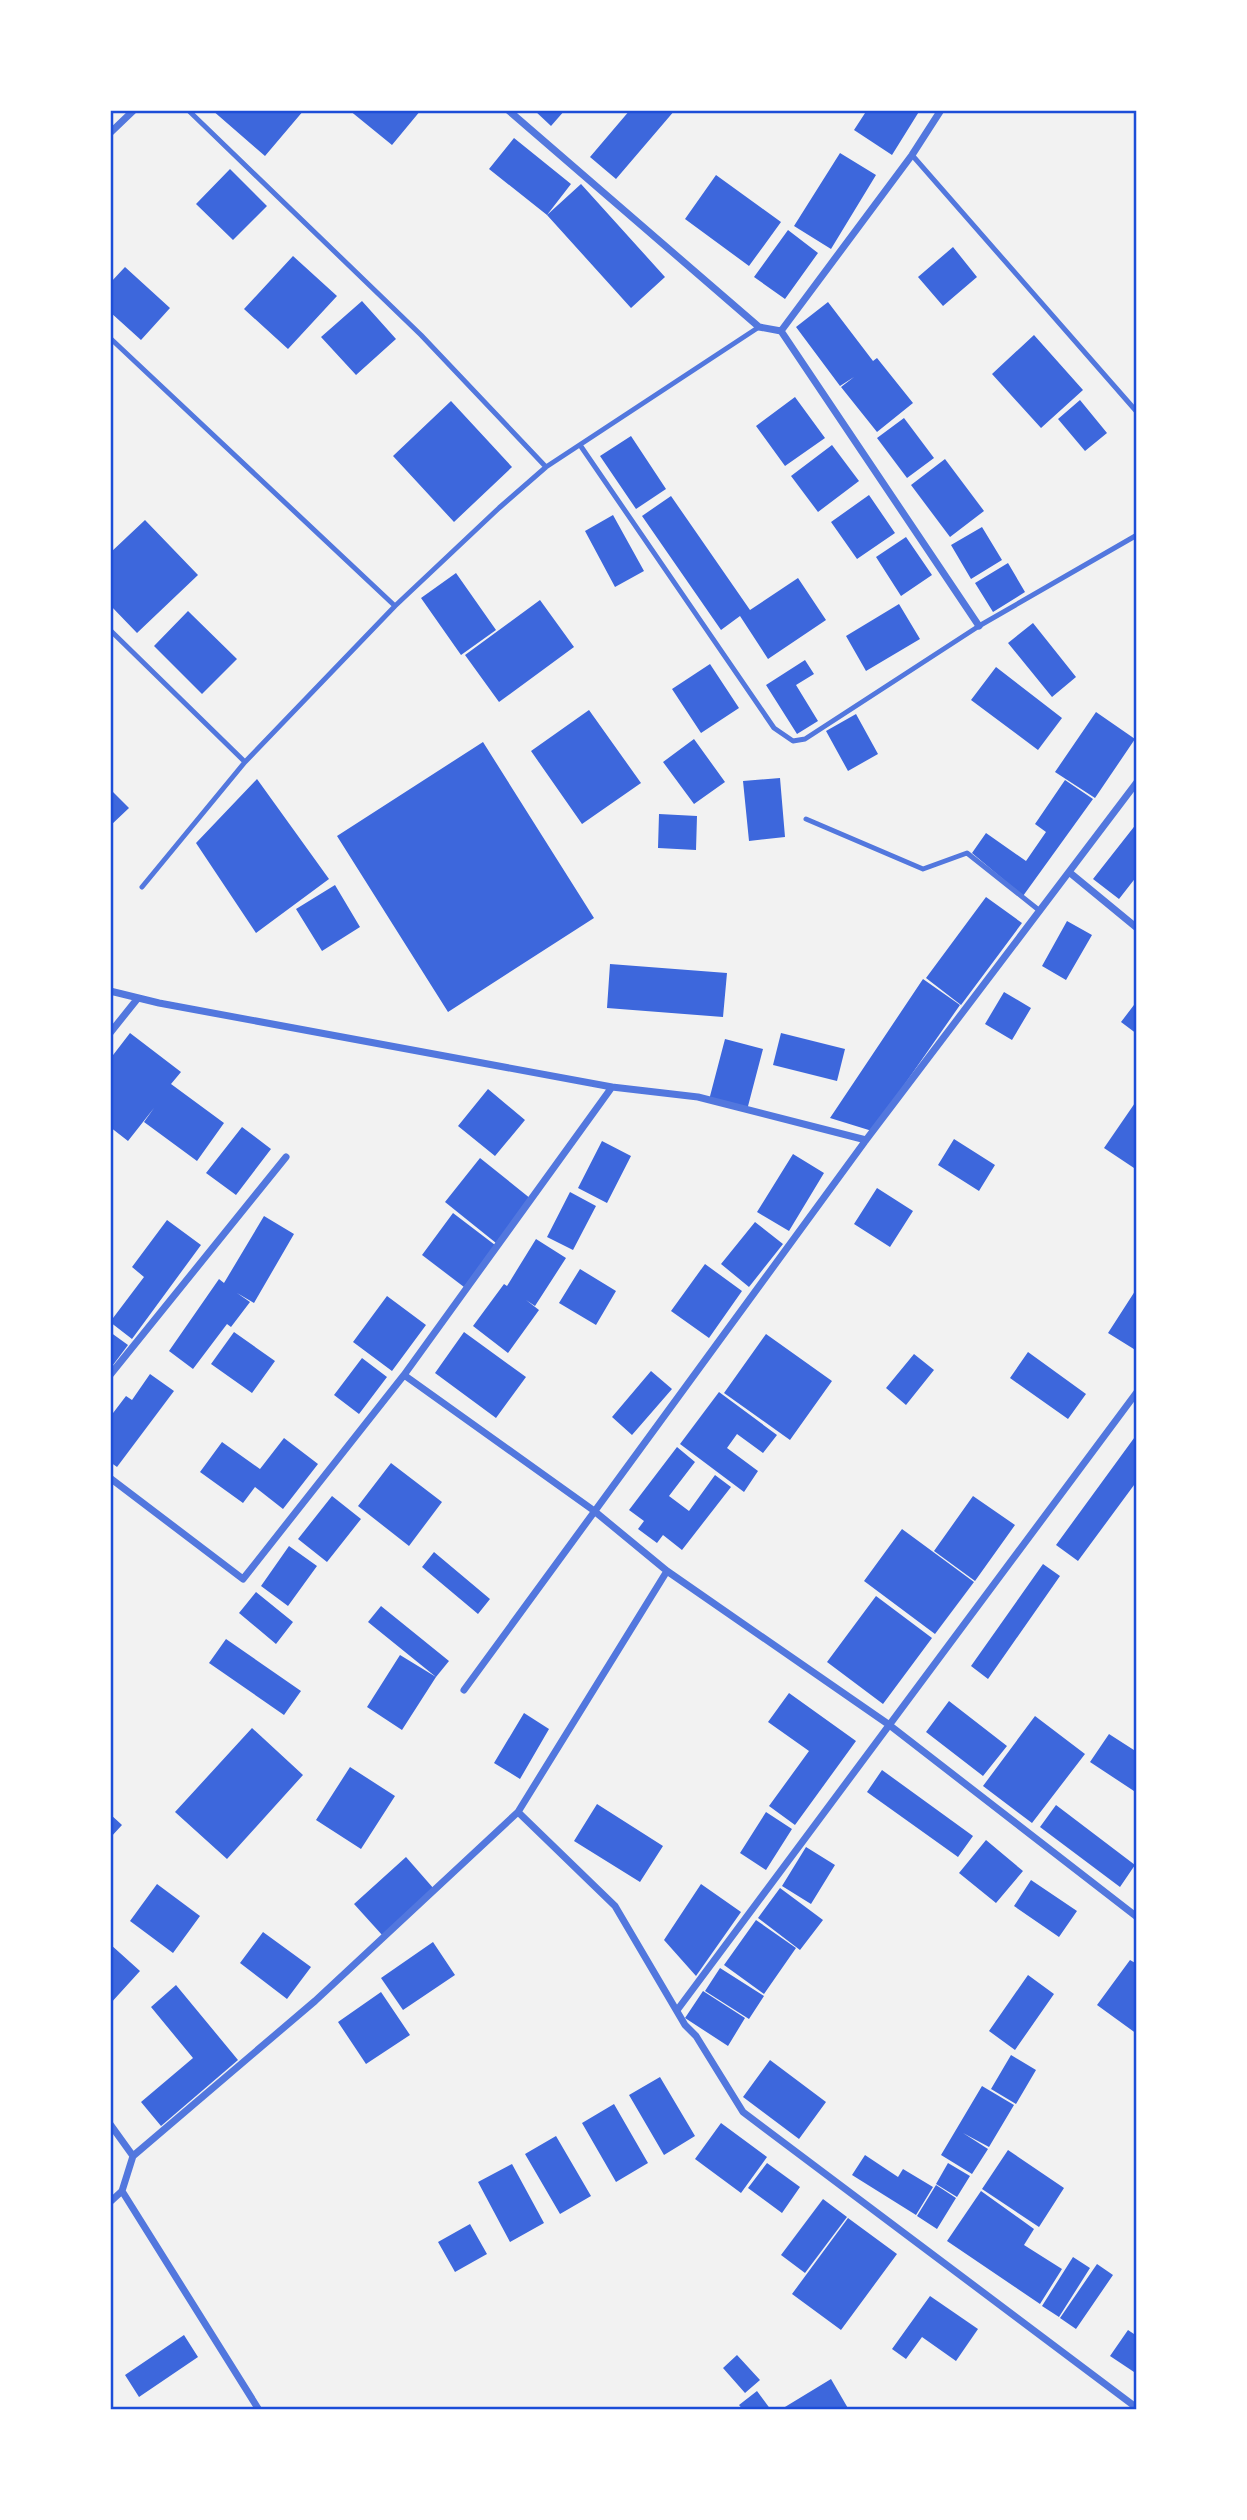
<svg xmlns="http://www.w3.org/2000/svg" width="1247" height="2520" viewBox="0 0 1247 2520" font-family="Lato,sans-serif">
<rect width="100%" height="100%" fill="#f2f2f2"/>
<path fill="#3d67dc" d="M212,110H304L265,156Z
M349,110H421L392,145Z
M534,110H565L551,126Z
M630,110H675L616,179L590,157Z
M867,110H920L892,155L854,130Z
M514,138L571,184L547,215L489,169Z
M840,153L876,175L831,249L794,226Z
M230,169L267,206L233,240L196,204Z
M716,175L781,222L749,266L685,219Z
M581,184L665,277L631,308L547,215Z
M788,230L818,253L785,299L754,277Z
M953,247L977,277L943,306L918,277Z
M293,256L337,296L288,349L244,309Z
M125,267L170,308L141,340L110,312V283Z
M362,301L396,339L356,375L321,337Z
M828,302L873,361L877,358L913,403L877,432L841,387L854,377L840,386L796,327Z
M1034,335L1083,390L1041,428L992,374Z
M795,397L825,438L785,466L756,426Z
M1080,400L1107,433L1085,451L1058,419Z
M451,401L512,467L454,522L393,456Z
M904,418L934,458L907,478L877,438Z
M631,436L666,489L636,509L600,456Z
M832,445L859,481L818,512L791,476Z
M945,459L984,511L950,537L911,485Z
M869,495L895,533L857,559L831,522Z
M671,496L750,610L798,578L826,620L768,659L740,616L721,630L642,516Z
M613,515L644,571L615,587L585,531Z
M145,520L198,575L137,633L110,605V553Z
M982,527L1002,560L971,579L951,545Z
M906,537L932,575L901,596L876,557Z
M1008,563L1025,592L993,612L975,583Z
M456,573L496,630L461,655L421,598Z
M540,600L574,647L499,702L465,655Z
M899,604L920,639L866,671L846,636Z
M188,611L237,659L202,694L154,646Z
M1033,623L1076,677L1052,697L1008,643Z
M805,660L814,674L796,685L818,721L797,734L766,685Z
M710,664L739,708L701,733L672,689Z
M996,667L1062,718L1038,750L971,700Z
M589,710L641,783L582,824L531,751Z
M1096,712L1135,739L1095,798L1055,772Z
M856,714L878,754L848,771L826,731Z
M694,739L725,782L694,804L663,762Z
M483,742L594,918L448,1012L337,836Z
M780,778L785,837L749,841L743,781Z
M257,779L329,879L256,933L196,843Z
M1065,780L1093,799L1023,896L972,853L986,833L1026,861L1046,832L1035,824Z
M110,789L129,808L110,826Z
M659,814L697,816L696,850L658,848Z
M1137,823V876L1119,899L1093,879Z
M335,885L360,927L322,951L296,909Z
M986,897L1022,923L961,1005L926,978Z
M1067,921L1092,935L1066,980L1042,966Z
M610,964L727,973L723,1017L607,1008Z
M923,979L960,1005L872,1131L830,1118Z
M1004,992L1031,1008L1012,1040L985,1024Z
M1137,1001V1034L1121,1022Z
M130,1033L181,1072L171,1084L224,1123L197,1161L144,1122L154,1108L128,1141L110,1127V1059Z
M781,1033L845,1049L837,1081L773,1065Z
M725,1039L763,1049L747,1110L709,1100Z
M488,1089L525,1120L495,1156L458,1126Z
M1137,1100V1170L1104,1148Z
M242,1127L271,1149L236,1195L206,1173Z
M954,1139L995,1165L979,1191L938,1165Z
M602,1141L631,1156L607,1203L578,1188Z
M793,1154L824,1173L789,1231L757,1212Z
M480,1158L531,1199L496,1243L445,1202Z
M877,1188L913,1211L890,1247L854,1224Z
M570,1192L596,1206L573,1250L547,1237Z
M453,1213L495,1245L464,1287L422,1255Z
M264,1216L294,1234L254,1303L237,1293L250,1302L231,1327L227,1324L193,1369L169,1351L219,1279L224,1283Z
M167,1220L201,1245L132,1339L110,1322L144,1277L132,1267Z
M755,1222L783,1244L749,1287L721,1264Z
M536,1239L566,1258L535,1306L526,1300L539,1310L508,1353L473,1326L504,1284L507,1286Z
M705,1264L742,1291L709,1338L671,1311Z
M580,1269L616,1291L596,1325L559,1303Z
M1137,1288V1351L1108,1333Z
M387,1296L426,1325L392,1371L353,1342Z
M110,1332L128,1345L113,1365L110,1363Z
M234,1332L275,1361L252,1393L211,1364Z
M464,1332L526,1377L496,1418L435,1373Z
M766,1334L832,1381L790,1440L724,1393Z
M1028,1352L1086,1394L1068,1419L1010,1378Z
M914,1354L934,1370L906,1405L886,1388Z
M362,1358L387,1377L359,1414L334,1395Z
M651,1371L672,1389L632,1435L612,1417Z
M150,1374L174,1391L117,1467L110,1462V1417L126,1396L132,1400Z
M719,1392L777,1435L763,1453L737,1434L727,1448L758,1471L744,1492L680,1444Z
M1137,1434V1481L1078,1561L1056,1545Z
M284,1438L318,1464L283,1509L255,1487L243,1503L200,1472L222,1442L260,1469Z
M677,1447L695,1462L669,1496L689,1511L715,1475L731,1487L682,1550L663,1535L657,1543L638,1529L644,1521L629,1510Z
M391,1463L442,1502L409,1546L358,1506Z
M332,1496L361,1519L327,1562L298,1539Z
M973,1496L1015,1525L975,1581L934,1551Z
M902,1529L974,1582L935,1634L864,1581Z
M289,1546L317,1566L288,1606L261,1586Z
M434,1552L490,1599L478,1614L422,1567Z
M1043,1564L1060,1576L988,1679L971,1666Z
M256,1592L293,1622L276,1644L239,1613Z
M876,1596L932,1638L883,1704L827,1662Z
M381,1606L449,1661L436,1677L368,1622Z
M226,1639L301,1691L284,1715L209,1663Z
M400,1655L436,1677L402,1730L367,1707Z
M789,1693L856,1741L795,1825L769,1806L809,1751L768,1722Z
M949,1701L1007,1746L983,1776L926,1732Z
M524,1713L549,1729L520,1779L494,1763Z
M1035,1716L1085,1754L1032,1823L983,1786Z
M252,1728L303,1775L227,1859L175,1812Z
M1109,1734L1137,1752V1793L1090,1762Z
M350,1767L395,1796L361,1849L316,1820Z
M882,1770L973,1836L958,1857L867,1792Z
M597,1804L663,1846L640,1882L574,1841Z
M1056,1805L1135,1865L1120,1887L1040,1827Z
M766,1812L792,1829L766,1870L740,1853Z
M110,1814L122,1825L110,1838Z
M986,1840L1023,1871L996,1903L959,1873Z
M806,1847L835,1865L811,1904L782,1886Z
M406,1857L434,1889L383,1936L354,1904Z
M1031,1880L1077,1911L1059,1937L1014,1906Z
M157,1884L200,1916L173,1953L130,1921Z
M701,1884L741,1912L696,1976L664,1940Z
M780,1888L823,1920L800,1950L758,1918Z
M756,1920L796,1948L764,1994L724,1965Z
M263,1932L311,1967L287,1999L240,1963Z
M433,1942L455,1975L403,2010L381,1978Z
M110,1944L140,1971L110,2004Z
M1130,1960L1137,1964V2034L1097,2005Z
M720,1968L764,1996L749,2019L705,1991Z
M1028,1975L1054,1994L1015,2050L989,2031Z
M176,1985L238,2060L161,2126L141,2102L193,2058L151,2007Z
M703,1991L745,2018L728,2046L685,2018Z
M381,1992L410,2035L366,2064L338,2022Z
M1011,2055L1036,2070L1016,2104L991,2089Z
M770,2060L826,2102L799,2139L743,2097Z
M660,2077L695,2136L664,2155L629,2095Z
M982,2086L1014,2105L989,2147L963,2133L988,2149L972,2174L941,2155Z
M614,2104L648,2163L616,2182L582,2123Z
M721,2123L767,2157L741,2193L695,2159Z
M556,2136L591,2196L560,2214L525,2154Z
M1008,2150L1064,2188L1039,2227L982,2189Z
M865,2155L898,2177L903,2169L933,2187L916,2215L852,2175Z
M767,2163L800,2187L782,2213L748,2188Z
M948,2163L970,2176L957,2197L936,2184Z
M512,2164L544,2223L510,2242L478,2182Z
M936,2185L956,2198L937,2229L917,2216Z
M981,2191L1034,2229L1024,2245L1062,2269L1040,2304L947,2241Z
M823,2199L847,2217L805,2273L781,2255Z
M848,2218L897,2254L841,2330L792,2294Z
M470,2224L487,2254L455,2272L438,2242Z
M1073,2257L1090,2268L1059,2317L1042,2306Z
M1097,2264L1113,2275L1076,2329L1060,2318Z
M930,2296L978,2329L956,2361L922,2337L906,2359L892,2349Z
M1128,2330L1137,2336V2374L1110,2356Z
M184,2335L198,2357L139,2397L125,2375Z
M737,2355L760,2380L745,2393L723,2368Z
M831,2379L849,2410H780Z
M757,2391L771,2410H743L739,2405Z"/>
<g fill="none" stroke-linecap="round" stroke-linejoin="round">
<path stroke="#5277de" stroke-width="5" d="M188,110L421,335L546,467
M912,155L1137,412
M110,338L395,606
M580,445L774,728L793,741L805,739L979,626L1137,535
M110,630L245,762
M806,819L923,869L967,853L1040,911
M142,887L245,762L395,606L499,508L546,467L759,327"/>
<path stroke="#5277de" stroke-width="7" d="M508,110L759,327L781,331L979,626
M110,133L134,110
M781,331L912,155L941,110
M1069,872L1137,928
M110,991L159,1003L612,1087
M110,1033L138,998
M866,1140L698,1097L612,1087L404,1375L593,1510L667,1571L888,1724L1137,1917
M110,1375L286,1157
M110,1478L243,1579L404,1375
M464,1690L866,1140L1137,782
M518,1812L615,1906L685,2025L696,2036L743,2112L1137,2408
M678,2009L1137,1392
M110,2124L133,2156
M122,2191L259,2410
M110,2202L122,2191L133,2156L315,2001L518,1812L667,1571"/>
</g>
<rect width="1247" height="2520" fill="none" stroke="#ffffff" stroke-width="224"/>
<rect x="112" y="112" width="1023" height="2296" fill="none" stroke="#1d4ed8" stroke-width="2.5"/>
</svg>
